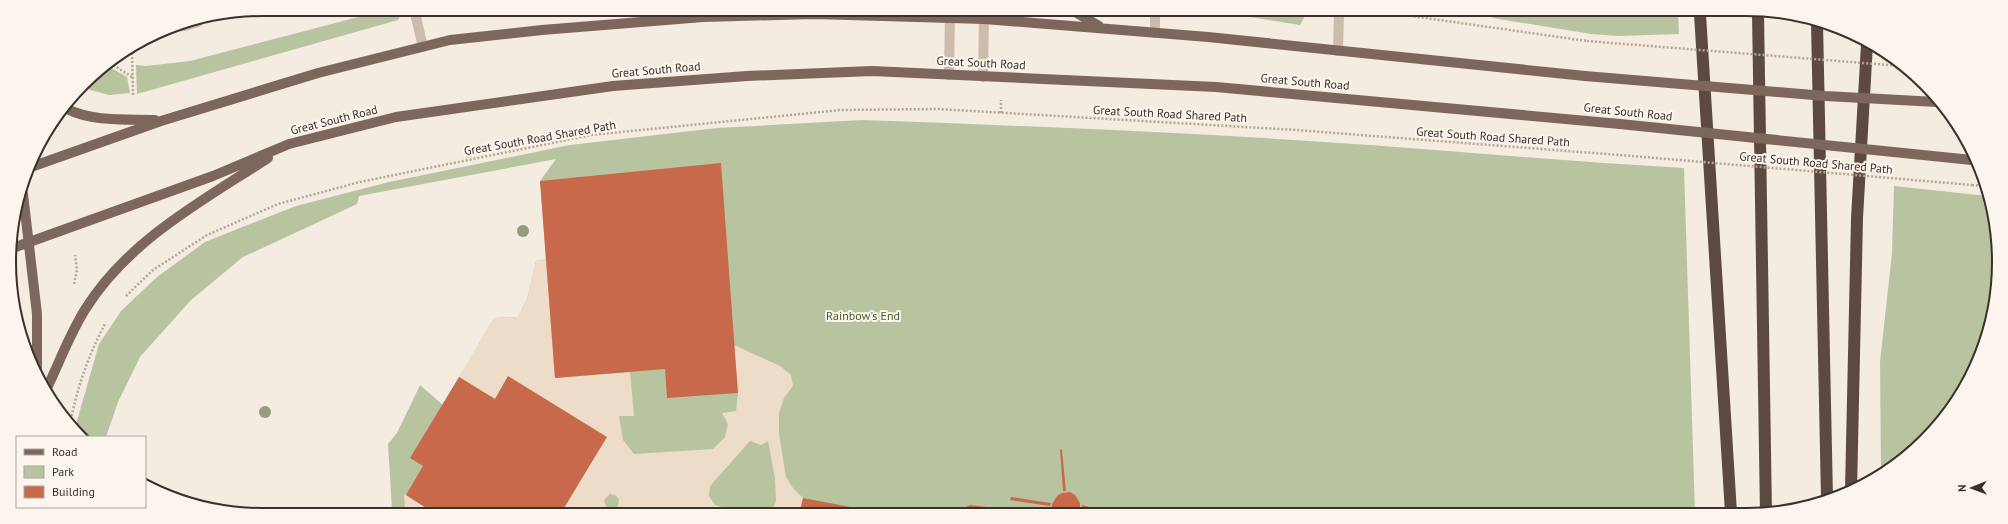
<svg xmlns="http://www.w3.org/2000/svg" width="2008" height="524" viewBox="0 0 2008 524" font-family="'PT Sans',sans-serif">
<rect width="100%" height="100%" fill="#f4ebe1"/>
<path fill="#b8c4a0" d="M389,9H402L401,15L398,20L137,94L136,65L146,66L190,61Z
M1219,12H1291L1306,14L1300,25Z
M1482,13H1678L1679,34L1619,36L1591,34L1493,18Z
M106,65L127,77L130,93L109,95L83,88L95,72Z
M862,120C1031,126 1201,133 1370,145C1475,153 1580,162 1684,168L1695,513L392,510L388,444L397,433L420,385L443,405L494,318L518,317L527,299L536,261L546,259L540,181L556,159L359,196L357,204L243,257L191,300L140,357L118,402L106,437H84L75,428L99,344L121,311L157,277L205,242L245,226L296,206L389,182L570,145L717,128Z
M1894,186L1987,196L1994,212V311L1965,388L1913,452L1881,473L1880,362L1892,253Z"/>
<path fill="#ecdcc8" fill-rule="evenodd" d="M546,259L555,378L630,372L634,416H619L623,440L634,454L713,449L725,437L728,424L722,413L736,411L738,393L734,345L780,366L791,375L793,386L784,398L779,413V434L786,477L793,488L803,498L800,511H772L776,501L775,478L768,441L761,445L750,441L710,486L709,496L715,505L736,511H563L606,437L508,377L495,399L459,377L494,318L518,317L527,299L536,261ZM610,494L615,495L619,499L618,506L614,509L607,508L605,504L604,500Z
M404,494L406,495L431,511H405Z"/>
<path fill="#c8694b" d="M721,163L738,393L667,398L665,369L555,378L540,181Z
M508,376L607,437L562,511H431L406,495L423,466L410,458L459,377L495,399Z
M1060,449L1062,450L1066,491H1063Z
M1070,492L1075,495L1080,503V512H1052V504L1057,496L1062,493Z
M1011,497L1051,503L1050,506L1010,500Z
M803,498L871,511H800Z
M970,505L987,507L995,512L958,511Z
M1082,505L1104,511V512H1094L1082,508Z"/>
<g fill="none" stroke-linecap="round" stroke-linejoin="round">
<path stroke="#b9a596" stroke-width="2.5" stroke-dasharray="2 2" stroke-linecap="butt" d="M1390,13L1587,41
M132,49L133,97
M110,63L132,77
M1001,113V100
M1972,185L1983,186
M74,284L77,270L75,255
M126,296L153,270L207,235L278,204L360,182L591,135L841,110L938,109L1296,130L1632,156
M70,424C77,388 88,356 105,324"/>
<path stroke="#cdbbac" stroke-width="10" d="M414,9L423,47
M644,10V22
M169,27L185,26L198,22
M1155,33V12
M1338,51L1339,12
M949,75L950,11
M983,77L984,11"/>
<path stroke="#7d675c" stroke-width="10" d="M1075,12L1099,26
M67,109C93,122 127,119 155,120
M31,167L161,121L318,73L450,40L542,30L703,17L814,14L984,19L1208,37L1585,76
M23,194L37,314V367
M10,249L213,176L289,144L396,117L613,86L747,76L872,71L1216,87L1620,124
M47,388C60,361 70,333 86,308C129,240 202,201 268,158"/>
<path stroke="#5c4a42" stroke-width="12" d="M1700,14L1731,513
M1758,14L1766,513
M1817,23L1827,498
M1851,491L1857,218L1867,44"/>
<path stroke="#b9a596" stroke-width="2.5" stroke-dasharray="2 2" stroke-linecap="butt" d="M1587,41L1901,66
M1632,156L1972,185"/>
<path stroke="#7d675c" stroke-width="10" d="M1585,76L1825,96L1937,102
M1620,124L1972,160"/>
</g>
<g fill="#969b7f">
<circle cx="523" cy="231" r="6"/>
<circle cx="265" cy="412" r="6"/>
</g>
<g text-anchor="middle" stroke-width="4" stroke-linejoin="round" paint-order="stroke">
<g font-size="12" fill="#3b302b" stroke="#fbf5ee">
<text transform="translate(981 63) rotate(3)" y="4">Great South Road</text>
<text transform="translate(656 70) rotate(-5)" y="4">Great South Road</text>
<text transform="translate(1305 82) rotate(5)" y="4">Great South Road</text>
<text transform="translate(1628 112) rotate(6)" y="4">Great South Road</text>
<text transform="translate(1170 114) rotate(3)" y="4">Great South Road Shared Path</text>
<text transform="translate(334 120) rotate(-14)" y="4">Great South Road</text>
<text transform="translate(1493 137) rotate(4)" y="4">Great South Road Shared Path</text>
<text transform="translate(540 138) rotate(-10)" y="4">Great South Road Shared Path</text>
<text transform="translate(1816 163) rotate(5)" y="4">Great South Road Shared Path</text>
</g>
<g font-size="12" fill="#4a5a2e" stroke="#fbf5ee">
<text x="863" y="320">Rainbow's End</text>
</g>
</g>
<path d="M0 0H2008V524H0ZM262 16H1746A246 246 0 0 1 1992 262V262A246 246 0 0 1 1746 508H262A246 246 0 0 1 16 262V262A246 246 0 0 1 262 16Z" fill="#fbf5ee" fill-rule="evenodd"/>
<path fill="none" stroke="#3b302b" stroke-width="2" d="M262 16H1746A246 246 0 0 1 1992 262V262A246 246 0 0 1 1746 508H262A246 246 0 0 1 16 262V262A246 246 0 0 1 262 16Z"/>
<rect x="16" y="436" width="130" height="72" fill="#fbf5ee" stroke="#aea6a0"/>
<rect x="24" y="449" width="20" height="6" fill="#7d675c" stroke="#aea6a0"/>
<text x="52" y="456" font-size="12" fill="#3b302b">Road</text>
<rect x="24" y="466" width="20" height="12" fill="#b8c4a0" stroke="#aea6a0"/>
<text x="52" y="476" font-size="12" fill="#3b302b">Park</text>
<rect x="24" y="486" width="20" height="12" fill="#c8694b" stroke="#aea6a0"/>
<text x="52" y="496" font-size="12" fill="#3b302b">Building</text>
<g transform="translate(1972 488) rotate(269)" stroke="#fbf5ee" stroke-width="3" paint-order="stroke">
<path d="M0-3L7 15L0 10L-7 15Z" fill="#3b302b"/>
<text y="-6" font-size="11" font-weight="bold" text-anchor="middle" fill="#3b302b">N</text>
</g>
</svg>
